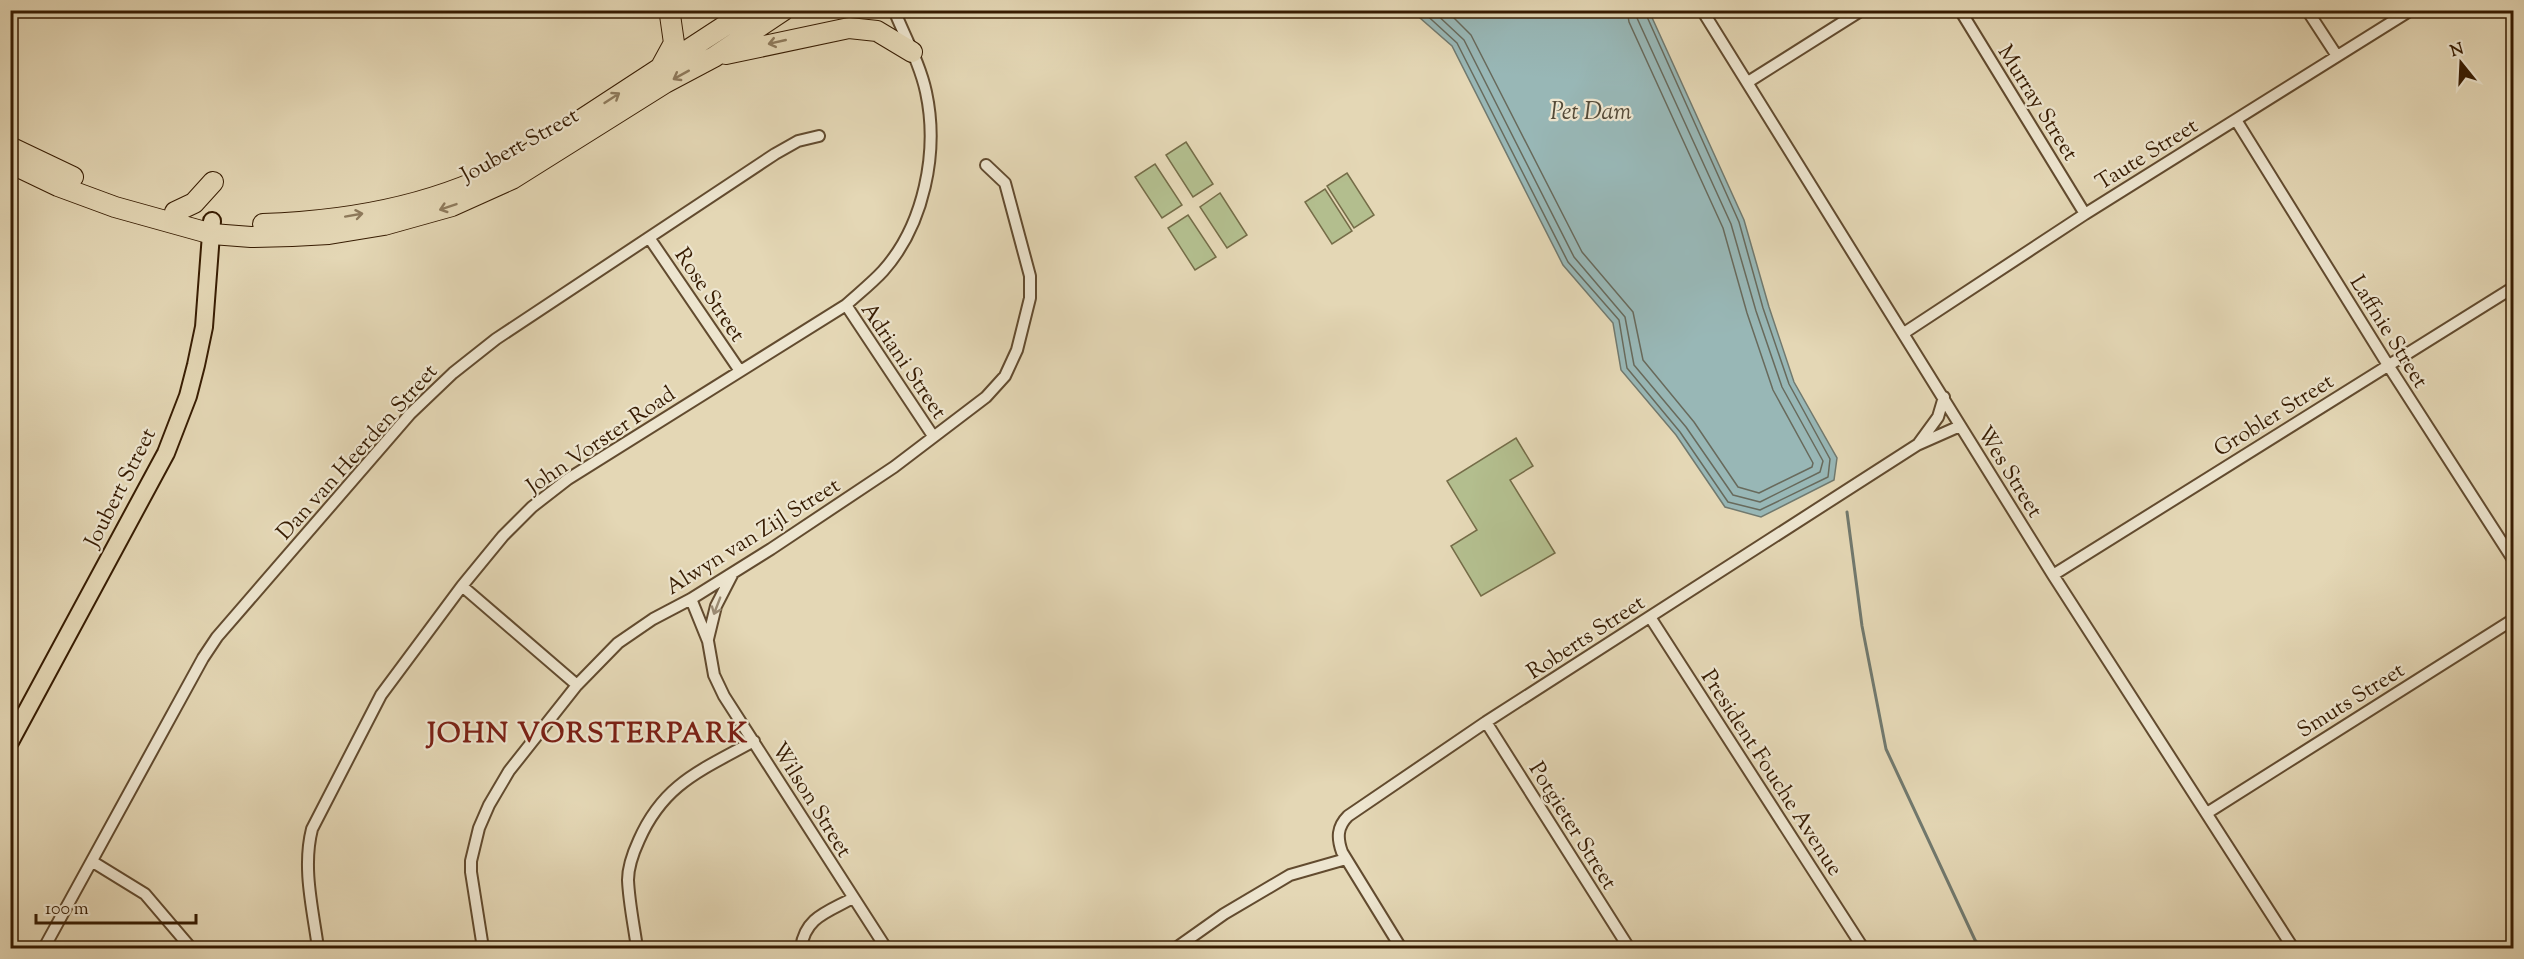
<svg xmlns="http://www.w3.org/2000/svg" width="2524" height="959" viewBox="0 0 2524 959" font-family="'Sorts Mill Goudy',serif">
<rect width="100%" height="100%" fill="#e4d7b5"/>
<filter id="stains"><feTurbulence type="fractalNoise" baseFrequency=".00333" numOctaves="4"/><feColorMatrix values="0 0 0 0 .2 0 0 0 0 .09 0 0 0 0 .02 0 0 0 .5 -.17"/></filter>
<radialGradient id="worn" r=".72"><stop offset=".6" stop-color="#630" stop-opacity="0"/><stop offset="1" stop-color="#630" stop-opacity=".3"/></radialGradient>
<path fill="#b3be8e" stroke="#756d48" stroke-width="1.5" d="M1186,142L1213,184L1193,197L1166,155Z
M1155,164L1182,205L1162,218L1135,177Z
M1347,173L1374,215L1354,228L1327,186Z
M1325,189L1352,231L1332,244L1305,202Z
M1220,193L1247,235L1227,248L1200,207Z
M1188,215L1216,257L1195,270L1168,228Z
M1516,438L1533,466L1510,480L1555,553L1481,596L1451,546L1477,530L1447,481Z"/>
<path fill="#98b7b6" stroke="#71796e" stroke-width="1.5" d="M1412,11H1649L1744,220L1769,307L1794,382L1837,458L1834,480L1761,517L1725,507L1676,435L1621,370L1613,323L1563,265L1452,46Z"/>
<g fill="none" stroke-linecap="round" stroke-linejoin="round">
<path stroke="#686a5c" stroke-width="1.5" d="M1421,10L1457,43L1568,262L1619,320L1627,368L1680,432L1728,502L1760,510L1828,477L1830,459L1789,384L1763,308L1739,222L1644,10
M1432,10L1464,40L1574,257L1625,317L1634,365L1686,427L1733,495L1760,502L1820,472L1823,461L1782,387L1756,311L1731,224L1637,18L1636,10
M1446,10L1471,35L1582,252L1633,312L1643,360L1694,422L1738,487L1759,493L1812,467L1813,463L1773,390L1747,313L1723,228L1629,22L1627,10"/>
<path stroke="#71796e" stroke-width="3" d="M1847,512L1862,626L1886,749L1975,940L1981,948"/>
<g stroke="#624b2f" stroke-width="14">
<path id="street" d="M1702,10L2053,575L2293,948
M1960,10L2085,214
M2307,10L2337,56
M1748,82L1862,10
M2236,120L2388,365L2514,561
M650,239L740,371
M846,305L933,436
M1904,333L2085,214L2411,10
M1919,443L1938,417L1944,397
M2053,575L2514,287
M462,586L577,685
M691,599L708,641L714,675L724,696L886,948
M1650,617L1863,948
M708,639L716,606L733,573
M1486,722L1629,948
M2207,813L2514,619
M93,862L145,894L191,948
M44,948L203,658L217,637L410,414L453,373L496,339L775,154L798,141L819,136
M318,948C313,910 302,868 312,829L381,695L462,586L503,536L532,507L568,479L846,305C858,294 872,283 883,271C924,225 939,152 926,92C920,64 905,37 894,10
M483,948L471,872V861L479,828L489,805L509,771L577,685L618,643L653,619L691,599L771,549L894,467L986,397L1005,376L1017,350L1030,298V276L1005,183L986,165
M637,948C634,926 629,903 628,880C628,866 633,853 639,840C664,783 702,770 754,741
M801,948C805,917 828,912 853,898
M1176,948L1224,914L1290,875L1346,859
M1401,948L1342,852C1337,838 1337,827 1348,816L1486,722L1917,445L1960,426
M2508,948L2514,945"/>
</g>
<g stroke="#371c02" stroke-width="20">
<path id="primary" d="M10,742L166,453L188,396L196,365L204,327L212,221"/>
</g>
<g stroke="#371c02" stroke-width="22">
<path id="highway" d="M726,54L849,28L877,31L912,52
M662,65L674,43L670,15
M10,147L73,177
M10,163L58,186L115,207L212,234L251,237L292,236L329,234L384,225L452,206L512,179L665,83L714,57L784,10
M175,212L194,203L213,182
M263,224C352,221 444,204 521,159L749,10"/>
</g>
<use href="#street" stroke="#ede5cf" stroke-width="10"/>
<use href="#primary" stroke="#e4d7b5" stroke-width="16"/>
<use href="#highway" stroke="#e4d7b5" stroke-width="20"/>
</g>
<defs><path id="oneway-shaft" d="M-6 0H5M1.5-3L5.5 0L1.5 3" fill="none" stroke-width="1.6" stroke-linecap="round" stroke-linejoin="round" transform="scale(1.5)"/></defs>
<g stroke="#8e7a5c">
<use href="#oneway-shaft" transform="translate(777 42) rotate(167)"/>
<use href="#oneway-shaft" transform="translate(681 75) rotate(151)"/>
<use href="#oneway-shaft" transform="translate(612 98) rotate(-33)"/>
<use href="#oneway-shaft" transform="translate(448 207) rotate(161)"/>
<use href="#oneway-shaft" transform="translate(354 215) rotate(-10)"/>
</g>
<use stroke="#9b8b73" href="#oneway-shaft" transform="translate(717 606) rotate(111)"/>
<g text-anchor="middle" stroke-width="4.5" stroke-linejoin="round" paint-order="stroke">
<g font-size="22" fill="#371c02" stroke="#ede5cf">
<text transform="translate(2039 102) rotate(58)" y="8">Murray Street</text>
<text transform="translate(519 144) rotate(-29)" y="8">Joubert Street</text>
<text transform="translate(2146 153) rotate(-32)" y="8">Taute Street</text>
<text transform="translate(711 294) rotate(56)" y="8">Rose Street</text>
<text transform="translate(2390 331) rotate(58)" y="8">Laffnie Street</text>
<text transform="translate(905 360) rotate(56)" y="8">Adriani Street</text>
<text transform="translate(2273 414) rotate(-32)" y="8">Grobler Street</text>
<text transform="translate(600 439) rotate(-34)" y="8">John Vorster Road</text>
<text transform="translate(356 451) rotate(-48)" y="8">Dan van Heerden Street</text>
<text transform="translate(2011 471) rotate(58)" y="8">Wes Street</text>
<text transform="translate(119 487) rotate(-63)" y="8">Joubert Street</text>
<text transform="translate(752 535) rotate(-32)" y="8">Alwyn van Zijl Street</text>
<text transform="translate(1585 636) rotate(-33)" y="8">Roberts Street</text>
<text transform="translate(2350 699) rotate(-32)" y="8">Smuts Street</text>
<text transform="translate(1773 772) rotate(57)" y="8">President Fouche Avenue</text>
<text transform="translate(813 799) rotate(58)" y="8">Wilson Street</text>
<text transform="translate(1574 825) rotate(58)" y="8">Potgieter Street</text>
</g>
<g font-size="24" font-style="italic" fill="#544a38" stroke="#ede5cf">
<text x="1591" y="119">Pet Dam</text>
</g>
<g font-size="28" font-weight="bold" letter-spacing="1.5" fill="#7a1f14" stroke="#ede5cf">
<text x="588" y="742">JOHN VORSTERPARK</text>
</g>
</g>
<rect width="2524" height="959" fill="none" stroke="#e4d7b5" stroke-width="36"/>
<rect x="12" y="12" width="2500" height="935" fill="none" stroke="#371c02" stroke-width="3"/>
<rect x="18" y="18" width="2488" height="923" fill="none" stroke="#371c02" stroke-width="1.5"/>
<g transform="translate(2461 63) rotate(342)" stroke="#ede5cf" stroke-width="4.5" paint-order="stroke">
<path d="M0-4.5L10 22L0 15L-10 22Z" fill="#371c02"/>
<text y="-9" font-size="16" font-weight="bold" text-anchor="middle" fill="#371c02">N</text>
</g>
<path d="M36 914v9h160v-9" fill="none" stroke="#371c02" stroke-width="3"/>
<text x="45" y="914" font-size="18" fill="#371c02" stroke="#ede5cf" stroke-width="4.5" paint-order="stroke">100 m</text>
<rect width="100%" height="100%" filter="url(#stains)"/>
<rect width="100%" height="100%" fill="url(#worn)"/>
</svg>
